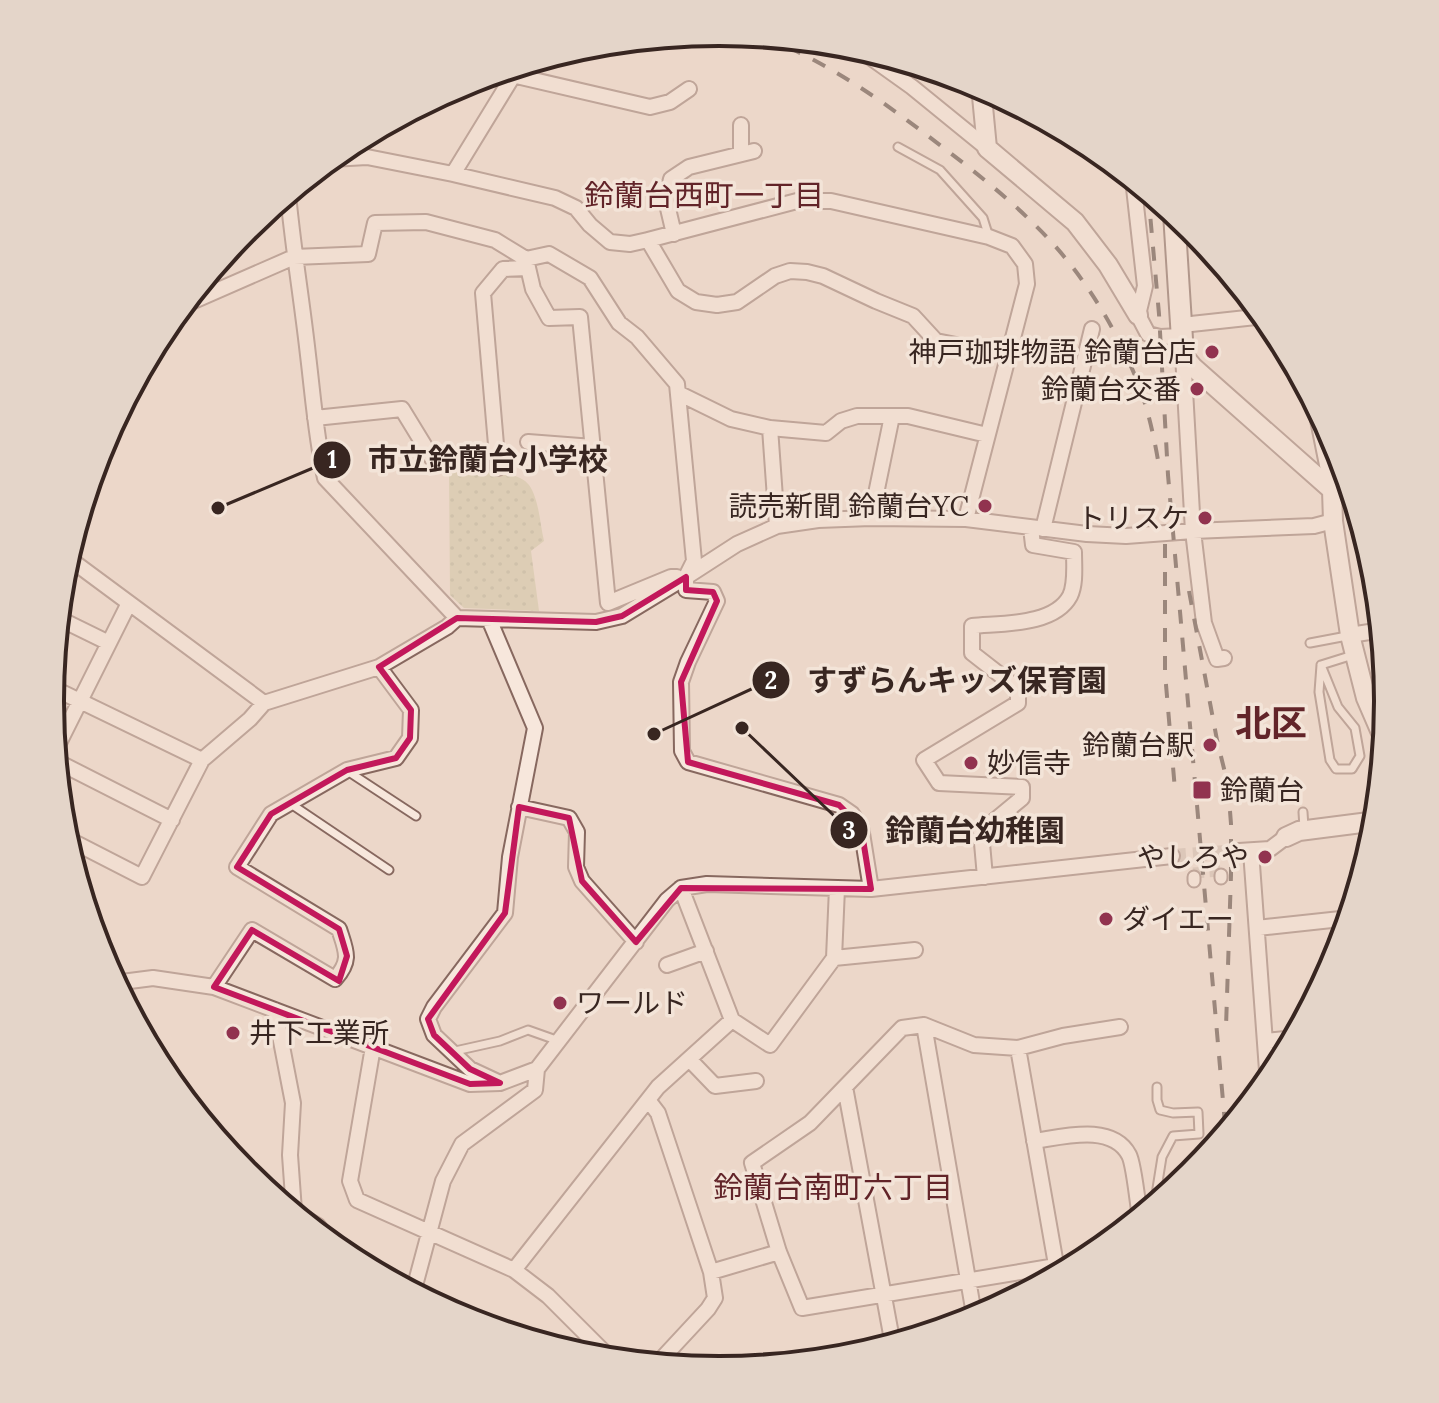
<svg xmlns="http://www.w3.org/2000/svg" width="1439" height="1403" viewBox="0 0 1439 1403" font-family="Lora,'Noto Sans JP',serif">
<defs>
<pattern id="park-dots" width="8" height="8" patternUnits="userSpaceOnUse" patternTransform="scale(2)"><rect width="8" height="8" fill="#c9c29d"/><path d="M2 2h.1M6 6h.1" fill="none" stroke="#ada787" stroke-width="1.8" stroke-linecap="round"/></pattern>
</defs>
<rect width="100%" height="100%" fill="#ecd7c9"/>
<path fill="url(#park-dots)" d="M449,469C469,471 517,468 529,485C539,499 540,524 544,541L531,551L539,611L464,608L450,595Z"/>
<g fill="none" stroke-linecap="round" stroke-linejoin="round">
<path stroke="#c8b4a7" stroke-width="11" stroke-dasharray="11 5.5" stroke-linecap="butt" d="M1193,873L1221,871V878"/>
<path stroke="#c8b4a7" stroke-width="14" stroke-dasharray="14 7" stroke-linecap="butt" d="M1172,856L1239,851"/>
<g stroke="#87685f" stroke-width="11">
<path id="service" d="M898,147L940,170L983,218L989,237
M1310,643L1347,636
M1321,665L1319,692L1330,760L1336,769H1352L1360,756L1355,728L1338,707L1321,665L1353,655
M349,772L416,816
M291,804L389,870
M1303,812L1304,828
M455,1051L500,1041L528,1030L559,1041
M1154,1207L1162,1157L1173,1136L1199,1134L1198,1112L1173,1113L1160,1110L1157,1100V1087"/>
</g>
<g stroke="#87685f" stroke-width="15">
<path id="pedestrian" d="M1221,875V878
M1194,877V881"/>
</g>
<g stroke="#87685f" stroke-width="18">
<path id="minor" d="M863,49V52L912,87L987,148
M499,72L650,107L670,102L689,89
M741,154V125
M331,159L367,157L453,174L555,198L576,208L590,225L610,242L630,244L648,240L797,201H831L989,237L1012,246L1025,264L1027,284L966,519
M453,174L513,76
M1133,179L1145,286L1138,315L1148,334L1160,337L1182,336
M288,194C293,248 302,301 308,355C313,396 316,438 325,478L457,618
M674,234L666,200L671,179L689,167L754,151
M648,240L678,291L696,302L717,305L737,302L775,276L790,271L807,272L823,276L876,301L913,316L936,341L956,345
M526,259L533,289L549,318L580,317L608,603L671,577H677
M182,306L294,257L368,254L375,223L426,222L495,240L526,259L549,254L590,278L619,323L637,337L677,384L694,561L686,577V590L713,592L717,601L688,662L681,682L682,751L688,762L839,805L852,814L861,827L871,889
M1182,325L1265,316
M1183,355L1193,531L1204,623L1217,659L1224,658
M678,393L731,419L770,428L826,433L841,421L857,416H908L987,435
M1314,400L1332,490
M315,418L402,409L435,463L442,464
M770,428L777,526
M528,442L593,447
M498,468L483,293L503,269L528,268
M871,518L892,416
M1043,529L1092,329
M67,557L264,703
M58,618L109,643
M489,619L535,728L510,857L505,913L434,1007L428,1019L434,1035L470,1069L500,1083
M1350,635L1382,630
M51,687L202,760
M55,751L129,603
M56,761L172,820
M519,807L569,818L577,832L576,867L582,881L636,942
M64,837L142,877L202,760L250,719L264,703L379,667L447,627L457,618L596,622L622,616L686,577L737,544L777,526L818,520L871,518L966,519L1087,534L1126,536L1193,531L1314,526L1333,521
M1239,851L1270,849L1286,837
M1251,851L1268,1084
M985,877L981,832L1022,798V787L939,783L924,760L1018,703V689L972,653V626C1001,623 1054,626 1070,596C1076,584 1074,566 1074,552L1033,545L1031,528
M681,888L732,1020L770,1045L834,958L837,888
M1257,928L1350,918
M834,958L915,950
M667,965L706,951
M114,983L153,978L214,987L470,1084L500,1083L537,1069
M214,987L252,930L335,979C352,960 346,951 339,929L237,867L271,814L347,770L396,758L410,738L411,710L379,667
M275,1010L293,1103L290,1155L294,1211
M924,1025L975,1320
M1266,1041L1295,1038
M373,1047L350,1181L357,1200L514,1270L548,1296L612,1360
M1018,1048L1058,1276
M689,1059L715,1086L756,1081
M845,1087L893,1345
M648,1100L658,1113L711,1272L715,1298L708,1309L656,1365
M1034,1141C1063,1137 1112,1123 1129,1155C1134,1164 1138,1206 1140,1218
M284,1206L318,1226L336,1249
M1056,1266L802,1308L779,1252L752,1163L810,1123L902,1028L924,1025L974,1045L1018,1048L1063,1036L1120,1027
M514,1270L658,1087L732,1020
M711,1272L779,1252
M413,1293L443,1181L462,1144L535,1090L537,1069L667,900L681,888L707,884L871,889L1172,856
M413,1293L446,1307L452,1314"/>
</g>
<g stroke="#87685f" stroke-width="22">
<path id="tertiary" d="M981,86L987,148L1075,222L1108,265L1138,315
M1183,355L1193,367L1332,490L1333,521L1350,635L1366,698L1385,742
M1286,837L1299,831L1377,821"/>
</g>
<g stroke="#694a42" stroke-width="24">
<path id="secondary" d="M1174,213L1183,355"/>
</g>
<use href="#service" stroke="#f7e7dc" stroke-width="7"/>
<use href="#pedestrian" stroke="#f7e7dc" stroke-width="11"/>
<use href="#minor" stroke="#f7e7dc" stroke-width="14"/>
<use href="#tertiary" stroke="#f7e7dc" stroke-width="18"/>
<use href="#secondary" stroke="#f7e7dc" stroke-width="20"/>
<path stroke="#382621" stroke-width="4" stroke-dasharray="14 14" stroke-linecap="butt" d="M762,36C823,60 876,96 928,136C965,164 1003,193 1036,226C1079,268 1113,322 1136,378C1148,407 1155,441 1160,472
M1148,191L1159,314L1168,475L1226,1135
M1165,544V673L1175,790
M1189,591L1217,740L1228,785L1231,824V875L1226,1027"/>
</g>
<path d="M0 0H1439V1403H0ZM686,577V590L713,592L717,601L681,682L688,762L839,805L861,827L871,889L681,888L636,942L582,881L569,818L519,807L505,913L428,1019L434,1035L470,1069L500,1083L470,1084L214,987L252,930L339,981L347,956L339,929L237,867L271,814L347,770L396,758L410,738L411,710L379,667L457,618L596,622L622,616Z" fill="#ecd7c9" fill-opacity=".55" fill-rule="evenodd"/>
<path fill="none" stroke="#c2185b" stroke-width="6" stroke-linejoin="round" d="M686,577V590L713,592L717,601L681,682L688,762L839,805L861,827L871,889L681,888L636,942L582,881L569,818L519,807L505,913L428,1019L434,1035L470,1069L500,1083L470,1084L214,987L252,930L339,981L347,956L339,929L237,867L271,814L347,770L396,758L410,738L411,710L379,667L457,618L596,622L622,616Z"/>
<g fill="#91334f" stroke="#f3e4d8" stroke-width="3">
<circle cx="1212" cy="352" r="8"/>
<circle cx="1197" cy="389" r="8"/>
<circle cx="985" cy="506" r="8"/>
<circle cx="1205" cy="518" r="8"/>
<circle cx="1210" cy="745" r="8"/>
<circle cx="971" cy="763" r="8"/>
<rect x="1192" y="780" width="20" height="20" rx="4"/>
<circle cx="1265" cy="857" r="8"/>
<circle cx="1106" cy="919" r="8"/>
<circle cx="560" cy="1003" r="8"/>
<circle cx="233" cy="1033" r="8"/>
</g>
<g text-anchor="middle" stroke-width="7" stroke-linejoin="round" paint-order="stroke">
<g font-size="28" fill="#382621" stroke="#f3e4d8" text-anchor="end">
<text x="1196" y="362">神戸珈琲物語 鈴蘭台店</text>
<text x="1181" y="399">鈴蘭台交番</text>
<text x="969" y="516">読売新聞 鈴蘭台YC</text>
<text x="1189" y="528">トリスケ</text>
<text x="1194" y="755">鈴蘭台駅</text>
<text x="987" y="773" text-anchor="start">妙信寺</text>
<text x="1220" y="800" text-anchor="start">鈴蘭台</text>
<text x="1249" y="867">やしろや</text>
<text x="1122" y="929" text-anchor="start">ダイエー</text>
<text x="576" y="1013" text-anchor="start">ワールド</text>
<text x="249" y="1043" text-anchor="start">井下工業所</text>
</g>
<g font-size="30" fill="#622429" stroke="#f3e4d8">
<text x="704" y="206">鈴蘭台西町一丁目</text>
<text x="833" y="1198">鈴蘭台南町六丁目</text>
</g>
<g font-size="36" font-weight="bold" fill="#622429" stroke="#f3e4d8">
<text x="1271" y="736">北区</text>
</g>
</g>
<path d="M0 0H1439V1403H0ZM64 701a655 655 0 1 1 1310 0a655 655 0 1 1-1310 0Z" fill="#e4d5c9" fill-rule="evenodd"/>
<path fill="none" stroke="#382621" stroke-width="4" d="M64 701a655 655 0 1 1 1310 0a655 655 0 1 1-1310 0Z"/>
<path fill="none" stroke="#382621" stroke-width="3" d="M218 508L332 460M654 734L771 680M742 728L849 830"/>
<g fill="#382621" stroke="#f3e4d8" stroke-width="3">
<circle cx="218" cy="508" r="8"/>
<circle cx="654" cy="734" r="8"/>
<circle cx="742" cy="728" r="8"/>
<circle cx="332" cy="460" r="20"/>
<circle cx="771" cy="680" r="20"/>
<circle cx="849" cy="830" r="20"/>
</g>
<g font-size="24" text-anchor="middle" font-weight="bold" fill="#fff">
<text x="332" y="468">1</text>
<text x="771" y="689">2</text>
<text x="849" y="839">3</text>
</g>
<g font-size="30" text-anchor="middle" font-weight="bold" fill="#382621" stroke="#f3e4d8" stroke-width="7" stroke-linejoin="round" paint-order="stroke">
<text x="488" y="470">市立鈴蘭台小学校</text>
<text x="957" y="691">すずらんキッズ保育園</text>
<text x="975" y="841">鈴蘭台幼稚園</text>
</g>
</svg>
